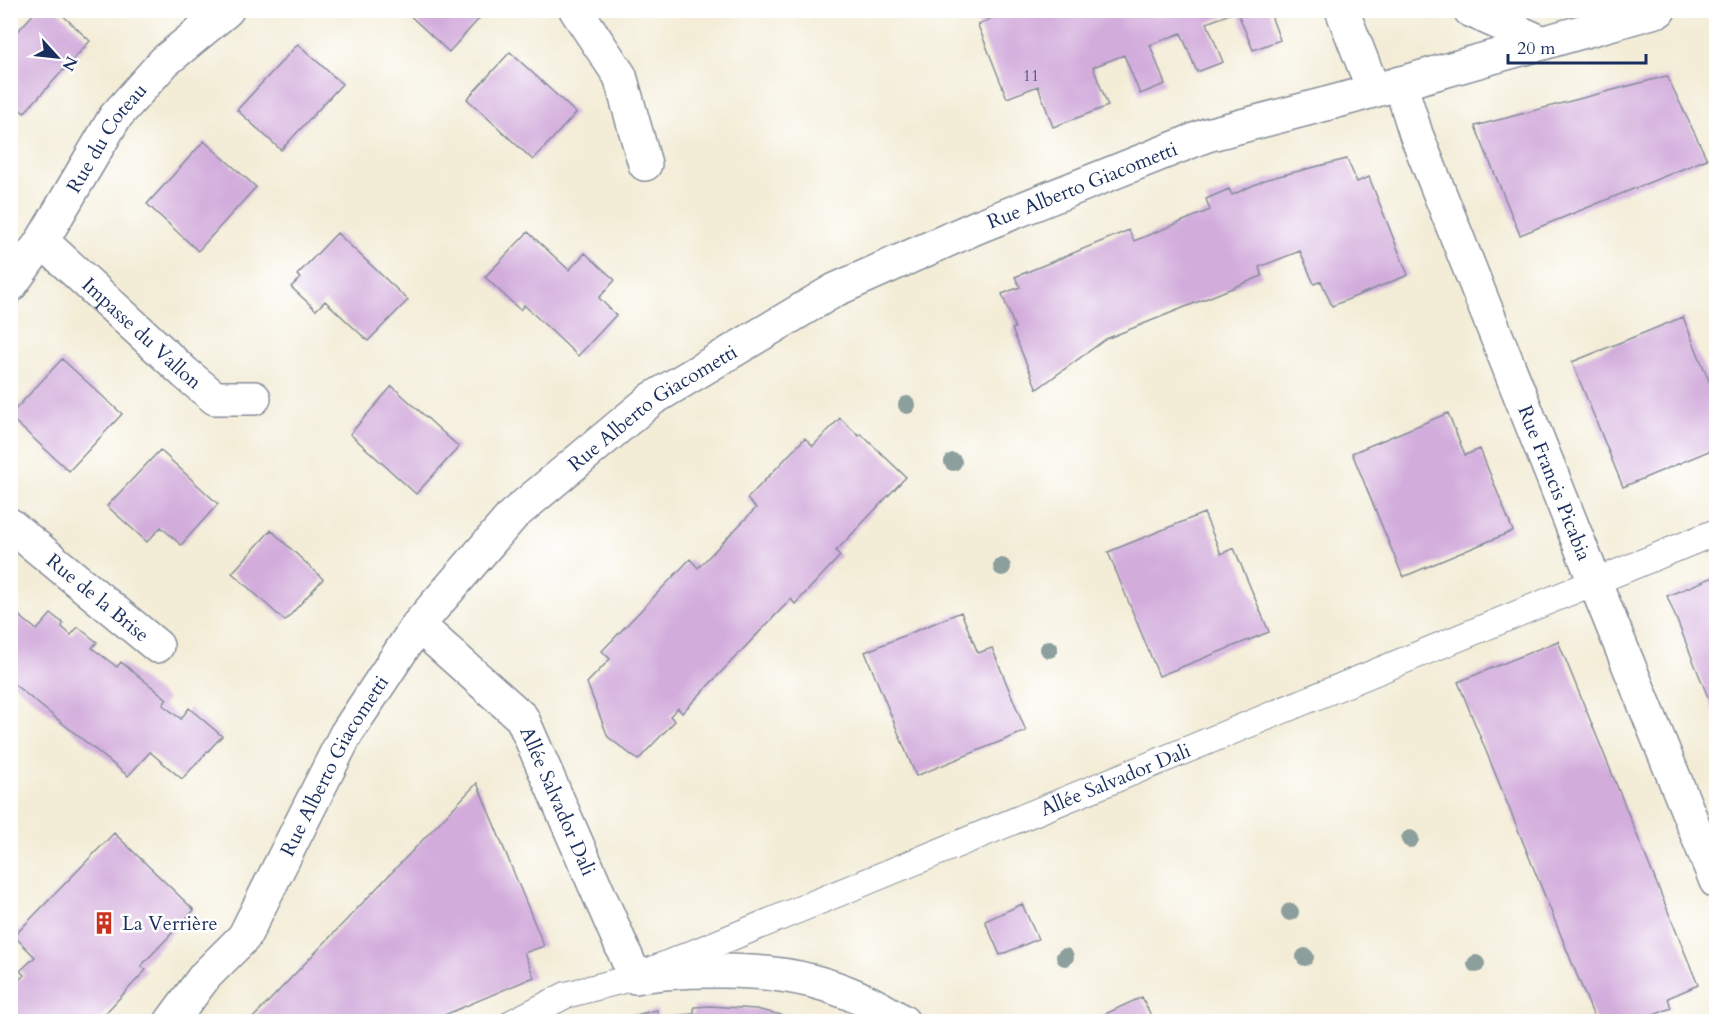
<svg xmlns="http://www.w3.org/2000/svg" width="1727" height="1032" viewBox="0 0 1727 1032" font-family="Cardo,serif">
<rect width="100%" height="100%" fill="#fff"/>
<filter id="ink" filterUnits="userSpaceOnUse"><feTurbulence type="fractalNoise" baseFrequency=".0167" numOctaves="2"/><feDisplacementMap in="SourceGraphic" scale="12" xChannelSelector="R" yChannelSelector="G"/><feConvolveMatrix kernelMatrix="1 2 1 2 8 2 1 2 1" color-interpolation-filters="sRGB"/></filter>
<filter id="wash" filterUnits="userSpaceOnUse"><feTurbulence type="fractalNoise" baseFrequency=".008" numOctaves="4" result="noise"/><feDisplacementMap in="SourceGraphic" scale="24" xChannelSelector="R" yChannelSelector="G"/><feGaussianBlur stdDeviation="1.35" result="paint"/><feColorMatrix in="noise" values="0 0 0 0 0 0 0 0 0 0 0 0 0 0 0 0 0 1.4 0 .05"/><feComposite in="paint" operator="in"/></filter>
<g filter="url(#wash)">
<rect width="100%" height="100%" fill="#f3ecd6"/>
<g id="blocks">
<path fill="#d2acdb" d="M37,10H57L90,41L24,113L10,101V40Z
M404,10H487L449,52Z
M1007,10H1269L1280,40L1253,50L1237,11L1207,23L1223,62L1197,72L1181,33L1150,45L1165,84L1140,94L1124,55L1093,67L1108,106L1053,127L1038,86L1007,98L993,63L978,25Z
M298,44L342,84L281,150L237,110Z
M510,52L576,113L533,160L467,99Z
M1667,76L1707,159L1520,235L1475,126Z
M204,141L256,187L198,251L147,204Z
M1347,159L1357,182L1369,177L1408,275L1332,306L1321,281L1314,284L1300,251L1259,267L1262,276L1106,339L1037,389L1012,329L1015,328L1002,294L1020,287L1015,277L1129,230L1134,241L1210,210L1206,199L1229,189L1232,195L1267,179Z
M528,232L569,270L585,253L615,280L599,298L616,315L578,356L524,305L520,310L485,277Z
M337,233L408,300L368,341L325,301L316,310L291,287L300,278L297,275Z
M1683,317L1716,398V448L1623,487L1572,362Z
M62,359L122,414L69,471L10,417V415Z
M392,386L459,447L416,494L350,434Z
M1448,413L1465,455L1480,449L1513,531L1403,577L1352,453Z
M840,418L859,436L861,434L906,477L836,551L840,556L795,604L791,599L682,713L678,708L670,716L675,721L638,760L608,737L587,683L610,659L602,651L690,559L698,568L756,508L747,499L805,438L813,446Z
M160,450L218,504L181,545L161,527L147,542L107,506Z
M1204,513L1221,554L1234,548L1269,632L1159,676L1108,552Z
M271,530L323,579L285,621L232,573Z
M1716,576V717L1667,596Z
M961,612L978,653L992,648L1026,731L916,776L865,652Z
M17,614L37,630L51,614L63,623L62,627L71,635L78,627L97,642L92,648L117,667L121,662L167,699L163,705L181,719L189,708L222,736L182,779L150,752L128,776L10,681V622Z
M1558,641L1698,985L1668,998L1671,1008L1637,1022H1596L1458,682Z
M477,783L544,946L524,953L534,977L428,1022H249Z
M114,833L194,910L141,966L146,970L97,1022H10V989L24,975L20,971L35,957L14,936Z
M1022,904L1038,939L1000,955L985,921Z
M1142,997L1154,1022H1088Z
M710,1006L756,1009L807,1021L672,1022L671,1016L694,1014V1007Z
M657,1010L658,1022H612L619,1019Z"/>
</g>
</g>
<g filter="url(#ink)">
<use href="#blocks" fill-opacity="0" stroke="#878e9a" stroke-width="1.5"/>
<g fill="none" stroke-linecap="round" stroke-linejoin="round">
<g stroke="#878e9a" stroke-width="28">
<g id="lane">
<path id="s1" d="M513,1022L566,995L635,977L1716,532"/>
</g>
</g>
<g stroke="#878e9a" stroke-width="36">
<g id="street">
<path d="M576,10L620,76L645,164"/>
<path d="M1342,10L1373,89"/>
<path d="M1470,10L1543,43"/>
<path id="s2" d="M1400,83L1416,134L1575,533L1716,881"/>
<path id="s3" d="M42,241L185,373L215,398H254"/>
<path id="s4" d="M10,286L42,241L115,117L164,62L227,10"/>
<path id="s5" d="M10,525L157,646"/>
<path id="s6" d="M418,625L522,718L635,977C661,972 687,971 714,971C784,970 843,982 903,1022"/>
<path id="s7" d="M171,1022L205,976L244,937L346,734L418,625L513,515L652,399L835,290L977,227L1207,135L1341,100L1659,10"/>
</g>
</g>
<use href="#lane" stroke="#fff" stroke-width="26"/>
<use href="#street" stroke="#fff" stroke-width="33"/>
</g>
<g fill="#8c9f9d">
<circle cx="907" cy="405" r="9"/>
<circle cx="953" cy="462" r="9"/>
<circle cx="1002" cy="567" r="9"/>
<circle cx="1049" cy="649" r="9"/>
<circle cx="1410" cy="839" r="9"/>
<circle cx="1290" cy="912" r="9"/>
<circle cx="1065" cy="957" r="9"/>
<circle cx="1305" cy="957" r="9"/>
<circle cx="1476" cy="964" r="9"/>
</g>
</g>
<defs>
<g id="building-bare" transform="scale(1.8)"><path d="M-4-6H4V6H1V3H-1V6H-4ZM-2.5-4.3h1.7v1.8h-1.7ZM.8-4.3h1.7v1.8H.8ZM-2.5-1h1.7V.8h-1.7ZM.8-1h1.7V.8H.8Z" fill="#c8321e" stroke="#fff" stroke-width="2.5" paint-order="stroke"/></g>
</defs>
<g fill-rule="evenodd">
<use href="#building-bare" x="104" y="923"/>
</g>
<g text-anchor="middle" stroke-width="5" stroke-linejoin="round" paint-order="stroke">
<g font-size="16" fill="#494e7d">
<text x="1031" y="81">11</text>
</g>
<g font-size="20" fill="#1b2f5e" stroke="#fff">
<text dy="7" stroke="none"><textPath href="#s4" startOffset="177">Rue du Coteau</textPath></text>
<text dy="7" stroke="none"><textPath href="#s7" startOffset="1278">Rue Alberto Giacometti</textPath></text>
<text dy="7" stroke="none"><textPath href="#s3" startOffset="136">Impasse du Vallon</textPath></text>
<text dy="7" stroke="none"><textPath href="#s7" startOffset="792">Rue Alberto Giacometti</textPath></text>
<text dy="7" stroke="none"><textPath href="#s2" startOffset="429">Rue Francis Picabia</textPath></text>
<text dy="7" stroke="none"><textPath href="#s5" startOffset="114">Rue de la Brise</textPath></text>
<text dy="7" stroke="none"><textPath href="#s7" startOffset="306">Rue Alberto Giacometti</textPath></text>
<text dy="7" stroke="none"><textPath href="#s1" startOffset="650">Allée Salvador Dali</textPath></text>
<text dy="7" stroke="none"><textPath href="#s6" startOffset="230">Allée Salvador Dali</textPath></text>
</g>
<g font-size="20" fill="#1b2f5e" stroke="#fff" text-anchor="start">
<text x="122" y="930">La Verrière</text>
</g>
</g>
<rect width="1727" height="1032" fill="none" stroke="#fff" stroke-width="36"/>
<g transform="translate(57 57) rotate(117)" stroke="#ffffff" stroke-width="4.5" paint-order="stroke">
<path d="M0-4.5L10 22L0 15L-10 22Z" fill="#1b2f5e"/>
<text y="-9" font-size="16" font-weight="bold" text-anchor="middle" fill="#1b2f5e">N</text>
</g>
<path d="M1508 54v9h138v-9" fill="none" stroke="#1b2f5e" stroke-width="3"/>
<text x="1517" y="54" font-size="18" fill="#1b2f5e" stroke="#ffffff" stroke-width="4.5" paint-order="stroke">20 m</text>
</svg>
